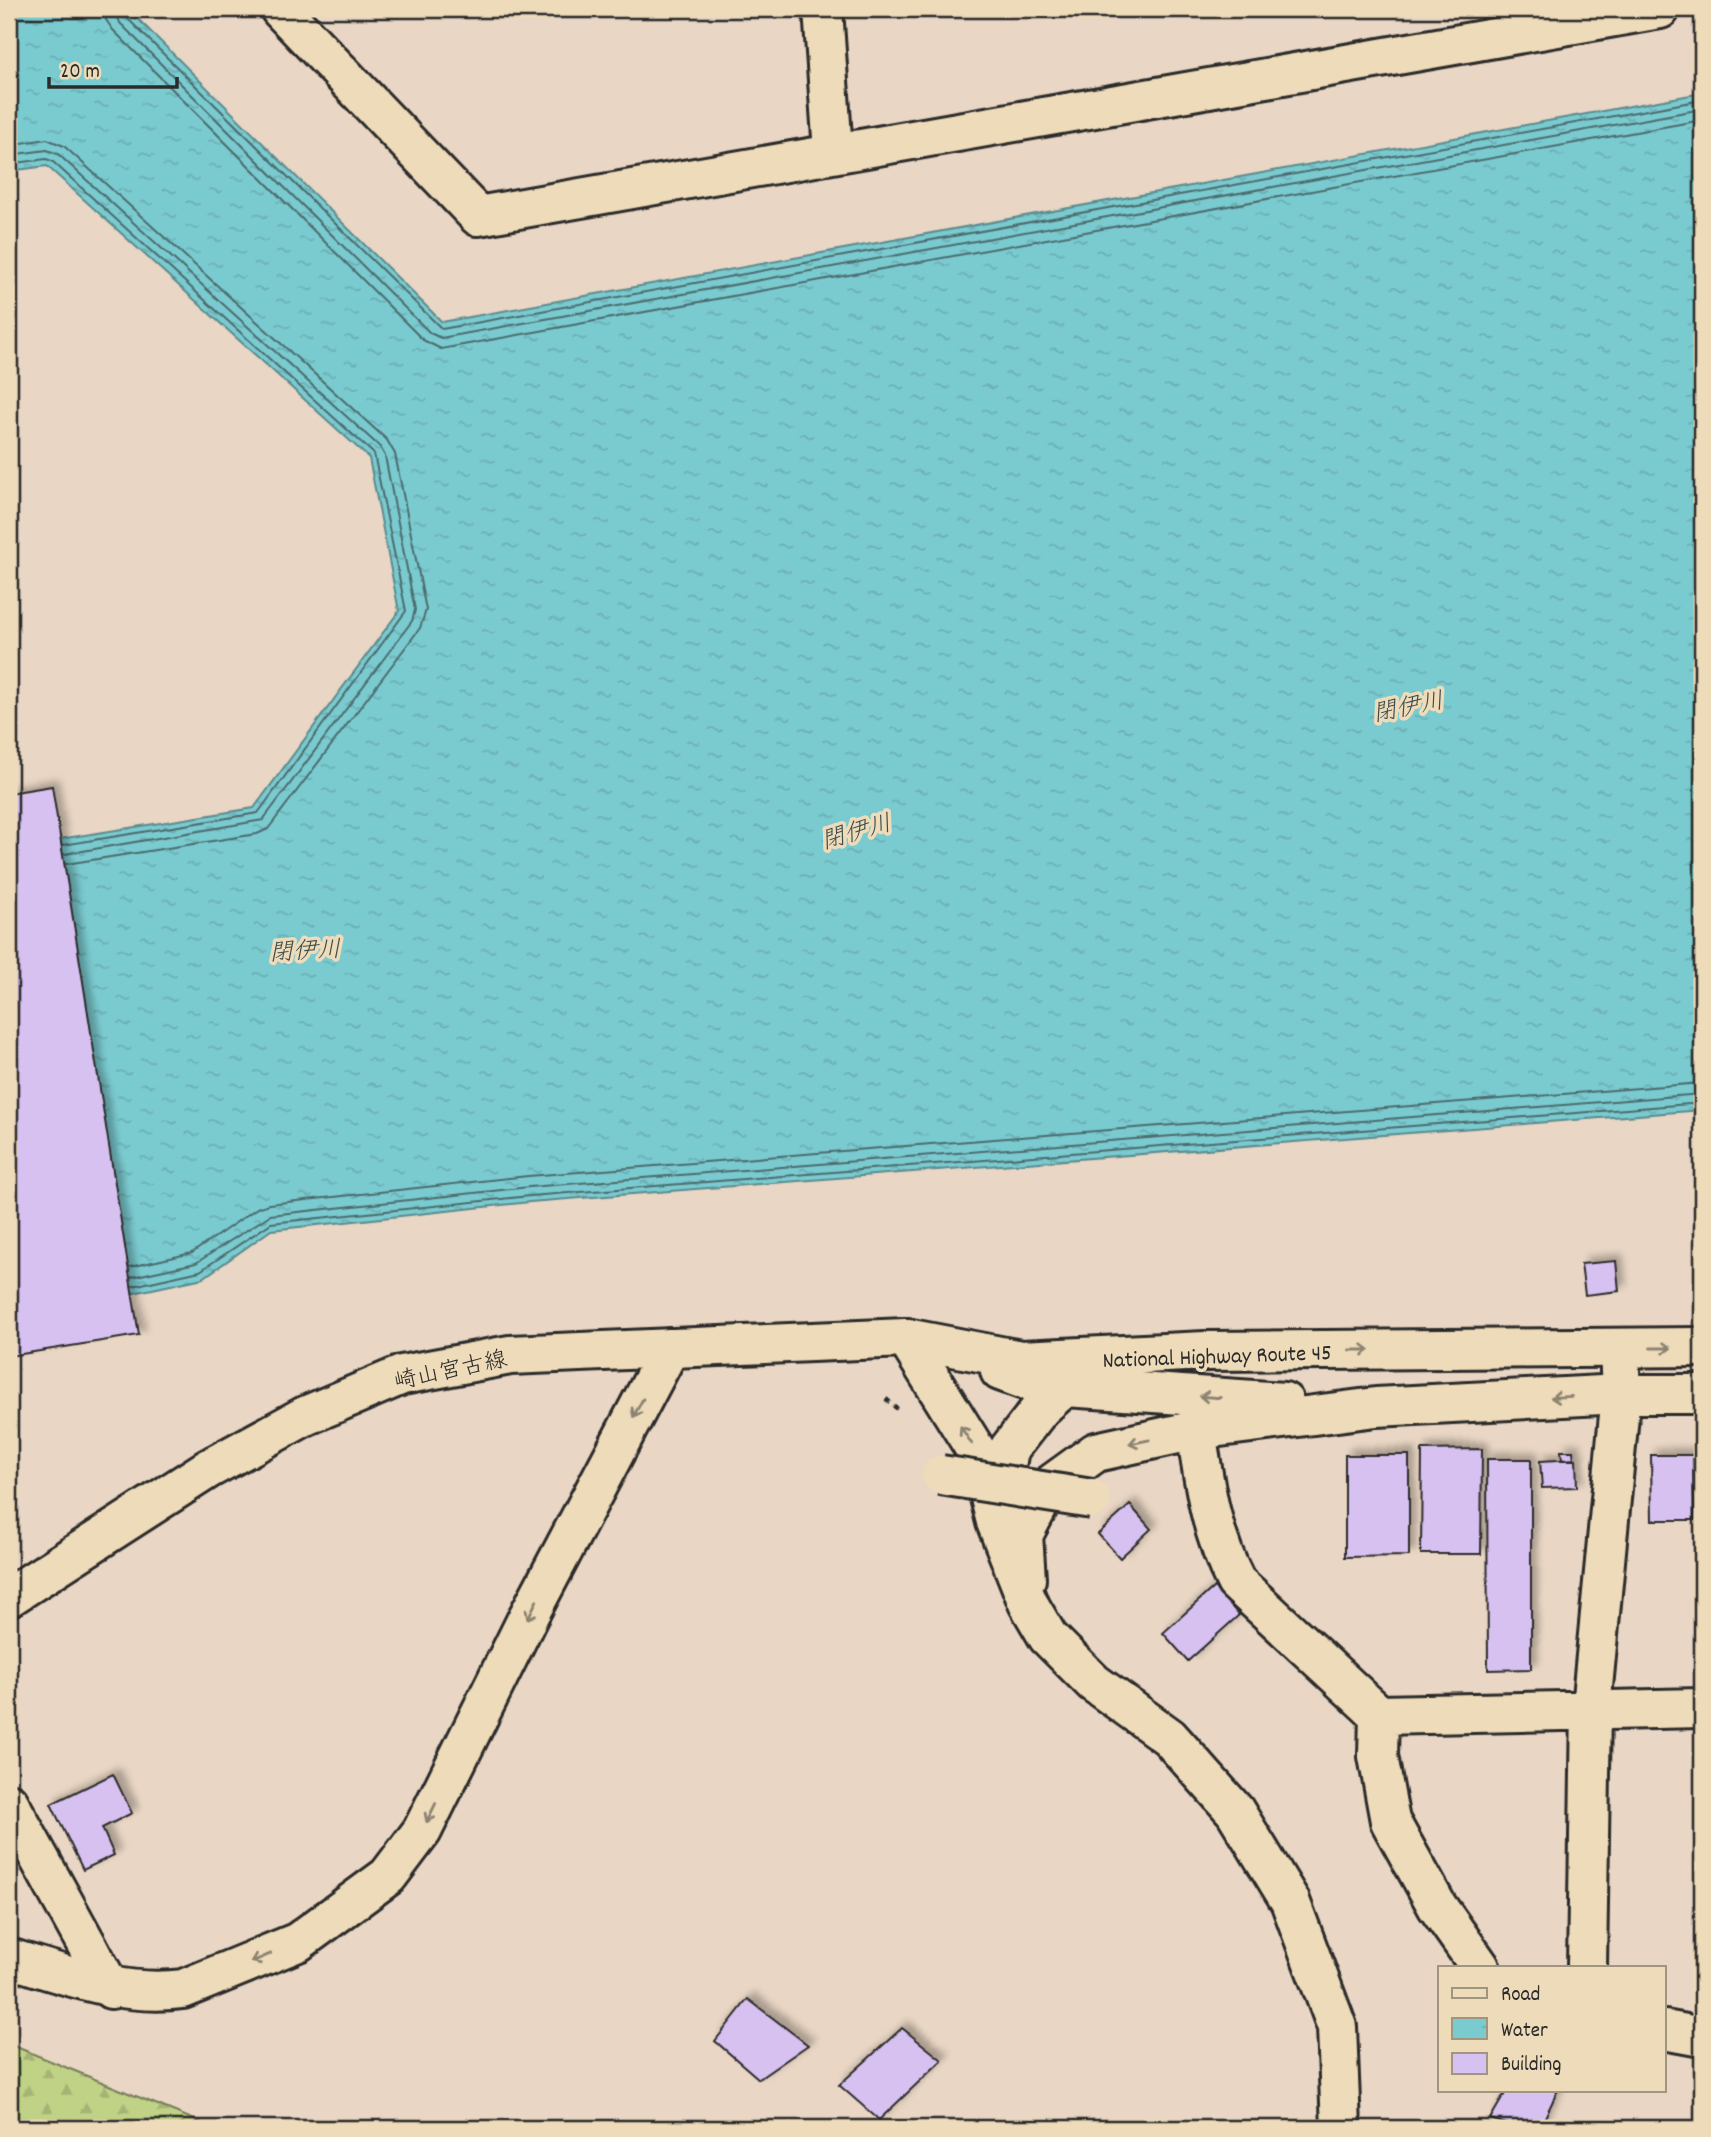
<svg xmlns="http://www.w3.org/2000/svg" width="1711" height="2137" viewBox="0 0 1711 2137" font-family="Dekko,'Klee One',sans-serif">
<defs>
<pattern id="forest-firs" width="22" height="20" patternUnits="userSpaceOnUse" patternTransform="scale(1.75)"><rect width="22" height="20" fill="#c0d286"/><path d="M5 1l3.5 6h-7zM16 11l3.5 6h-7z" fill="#a5b474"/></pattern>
<pattern id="water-ripples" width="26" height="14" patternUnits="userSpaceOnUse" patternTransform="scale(1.75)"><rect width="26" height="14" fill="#7acbd0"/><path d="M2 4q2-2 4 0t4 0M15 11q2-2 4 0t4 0" fill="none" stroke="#6aaeb3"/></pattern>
<filter id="shadow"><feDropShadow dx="6" dy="-6" stdDeviation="3.5" flood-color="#0004"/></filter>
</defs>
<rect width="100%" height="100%" fill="#e9d6c4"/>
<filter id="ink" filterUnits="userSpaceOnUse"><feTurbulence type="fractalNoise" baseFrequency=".0143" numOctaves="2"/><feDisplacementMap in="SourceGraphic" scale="14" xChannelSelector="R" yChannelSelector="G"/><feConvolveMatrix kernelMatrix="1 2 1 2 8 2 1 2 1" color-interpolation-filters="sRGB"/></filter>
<g filter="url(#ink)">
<path fill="url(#forest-firs)" stroke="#767e58" stroke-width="2" d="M9,2044L214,2128H9Z"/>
<path fill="url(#water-ripples)" stroke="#5a8b8e" stroke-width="2" d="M9,9H128L442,322L1702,93V1110L530,1202L271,1230L203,1278L9,1320V847L254,808L399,611L369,458L47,166L9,171Z"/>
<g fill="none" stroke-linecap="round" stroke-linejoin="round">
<path stroke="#4b6b6d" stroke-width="2" d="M104,9L106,20L113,30L423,340L441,349L1702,120
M115,9L120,23L430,333L441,338L1702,109
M124,9L126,17L442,329L1702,100
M9,145L47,139L64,146L387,440L395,454L426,610L420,628L268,829L257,834L66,864
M9,155L47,150L58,154L380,447L385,456L415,610L412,621L263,820L65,854
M9,164L46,159L52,161L374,454L406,611L258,813L63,845
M130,1267L192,1253L257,1208L269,1204L528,1176L1702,1083
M132,1277L196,1263L270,1215L529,1187L1702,1094
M133,1286L200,1271L271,1223L530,1196L1702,1103"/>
</g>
<path fill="#d7c1f1" stroke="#2b2b2b" stroke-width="2" filter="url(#shadow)" d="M52,786L139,1335L9,1356V793Z
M1616,1261L1619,1291L1585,1295L1581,1264Z
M1482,1449L1481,1554H1421L1422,1450Z
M1561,1451H1573L1574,1460H1562Z
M1345,1455H1409V1556L1345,1557Z
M1651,1455H1693L1694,1520H1652Z
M1487,1459H1531V1669L1488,1670Z
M1576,1459L1577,1487L1542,1488L1540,1461Z
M1130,1505L1151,1529L1120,1558L1098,1534Z
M1214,1587L1239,1615L1188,1661L1163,1633Z
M113,1774L132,1813L102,1828L114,1855L83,1870L51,1804Z
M748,1999L808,2045L759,2079L715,2041Z
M902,2028L942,2060L879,2120L839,2085Z
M1507,2090H1558L1540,2128H1520L1490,2119Z"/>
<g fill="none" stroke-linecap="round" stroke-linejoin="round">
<g stroke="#2b2b2b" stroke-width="44">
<path id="minor" d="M280,9L478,216L1660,9
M823,9L833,152
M1196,1430C1204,1483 1211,1534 1236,1582L1379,1715
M9,1803L111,1989
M9,1958C67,1975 122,1997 183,1989L298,1942L388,1876L422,1831L529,1615L670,1348
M1480,1967L1437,1906L1390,1821L1378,1756L1379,1715L1702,1708
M1587,1967L1591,1708L1621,1394L1619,1348
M1664,2030L1702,2037"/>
</g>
<g stroke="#2b2b2b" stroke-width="44">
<path id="major" d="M9,1597L208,1469L305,1416L402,1375L510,1355L906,1338"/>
</g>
<g stroke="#2b2b2b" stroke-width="44">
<path id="highway" d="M906,1338L980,1457L996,1522L1028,1603L1048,1637L1094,1683L1169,1737L1235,1811L1290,1901L1337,2027L1341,2128
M906,1338L1021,1360L1205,1351L1702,1347
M1000,1371L1033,1383L1066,1387L1284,1402
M999,1506L1009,1449L1041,1408L1076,1377
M1026,1579L1023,1535L1049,1486L1096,1452L1196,1430L1376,1407L1621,1394H1702"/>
</g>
<path stroke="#2b2b2b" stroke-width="4.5" stroke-dasharray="5 5" stroke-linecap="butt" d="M886,1399L901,1412"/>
<use href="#minor" stroke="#eedbb9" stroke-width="38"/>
<use href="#major" stroke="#eedbb9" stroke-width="38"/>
<use href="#highway" stroke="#eedbb9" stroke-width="38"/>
<g stroke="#2b2b2b" stroke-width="44" stroke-linecap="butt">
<path id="minor-bridge" d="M941,1475L1092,1499"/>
</g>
<use href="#minor-bridge" stroke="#eedbb9" stroke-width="38"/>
</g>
<defs><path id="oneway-shaft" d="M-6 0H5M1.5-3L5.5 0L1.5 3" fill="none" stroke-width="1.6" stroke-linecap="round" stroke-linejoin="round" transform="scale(1.75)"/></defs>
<g stroke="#8c8372">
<use href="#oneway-shaft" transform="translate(1661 1348)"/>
<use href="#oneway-shaft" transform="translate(1360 1350)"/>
<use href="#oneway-shaft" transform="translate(1210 1397) rotate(-176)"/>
<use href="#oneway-shaft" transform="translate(1561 1397) rotate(177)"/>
<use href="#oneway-shaft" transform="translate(638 1408) rotate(118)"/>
<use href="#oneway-shaft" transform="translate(966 1435) rotate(-123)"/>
<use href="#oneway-shaft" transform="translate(1139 1442) rotate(168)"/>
<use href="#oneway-shaft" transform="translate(532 1610) rotate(117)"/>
<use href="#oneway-shaft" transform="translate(431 1813) rotate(116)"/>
<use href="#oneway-shaft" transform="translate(261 1958) rotate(157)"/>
</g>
</g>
<g text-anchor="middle" stroke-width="7" stroke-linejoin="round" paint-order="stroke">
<g font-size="23" fill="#2b2b2b" stroke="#eedbb9">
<text transform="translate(1217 1355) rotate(-2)" y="8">National Highway Route 45</text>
<text transform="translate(450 1369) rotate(-12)" y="8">崎山宮古線</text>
</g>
<g font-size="24" font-style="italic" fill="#3b4b4c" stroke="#eedbb9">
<text transform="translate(1408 706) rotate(-11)" y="8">閉伊川</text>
<text transform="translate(856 831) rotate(-16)" y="8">閉伊川</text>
<text transform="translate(305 950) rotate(-3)" y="8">閉伊川</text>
</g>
</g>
<rect width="1711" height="2137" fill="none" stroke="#eedbb9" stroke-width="35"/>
<rect x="18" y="18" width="1676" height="2102" fill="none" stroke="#2b2b2b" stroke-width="2.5" filter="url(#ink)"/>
<rect x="1438" y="1966" width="228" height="126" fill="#eedbb9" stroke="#a09580" stroke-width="2"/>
<rect x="1452" y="1988" width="35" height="10" fill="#eedbb9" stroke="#a09580" stroke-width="2"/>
<text x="1501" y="2000" font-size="21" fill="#2b2b2b">Road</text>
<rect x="1452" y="2018" width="35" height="21" fill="url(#water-ripples)" stroke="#a09580" stroke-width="2"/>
<text x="1501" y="2036" font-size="21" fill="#2b2b2b">Water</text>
<rect x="1452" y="2053" width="35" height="21" fill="#d7c1f1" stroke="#a09580" stroke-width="2"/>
<text x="1501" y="2070" font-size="21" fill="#2b2b2b">Building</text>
<path d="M49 77v10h128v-10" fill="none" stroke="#2b2b2b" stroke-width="3.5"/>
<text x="60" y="77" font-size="21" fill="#2b2b2b" stroke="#eedbb9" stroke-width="5" paint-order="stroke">20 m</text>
</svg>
